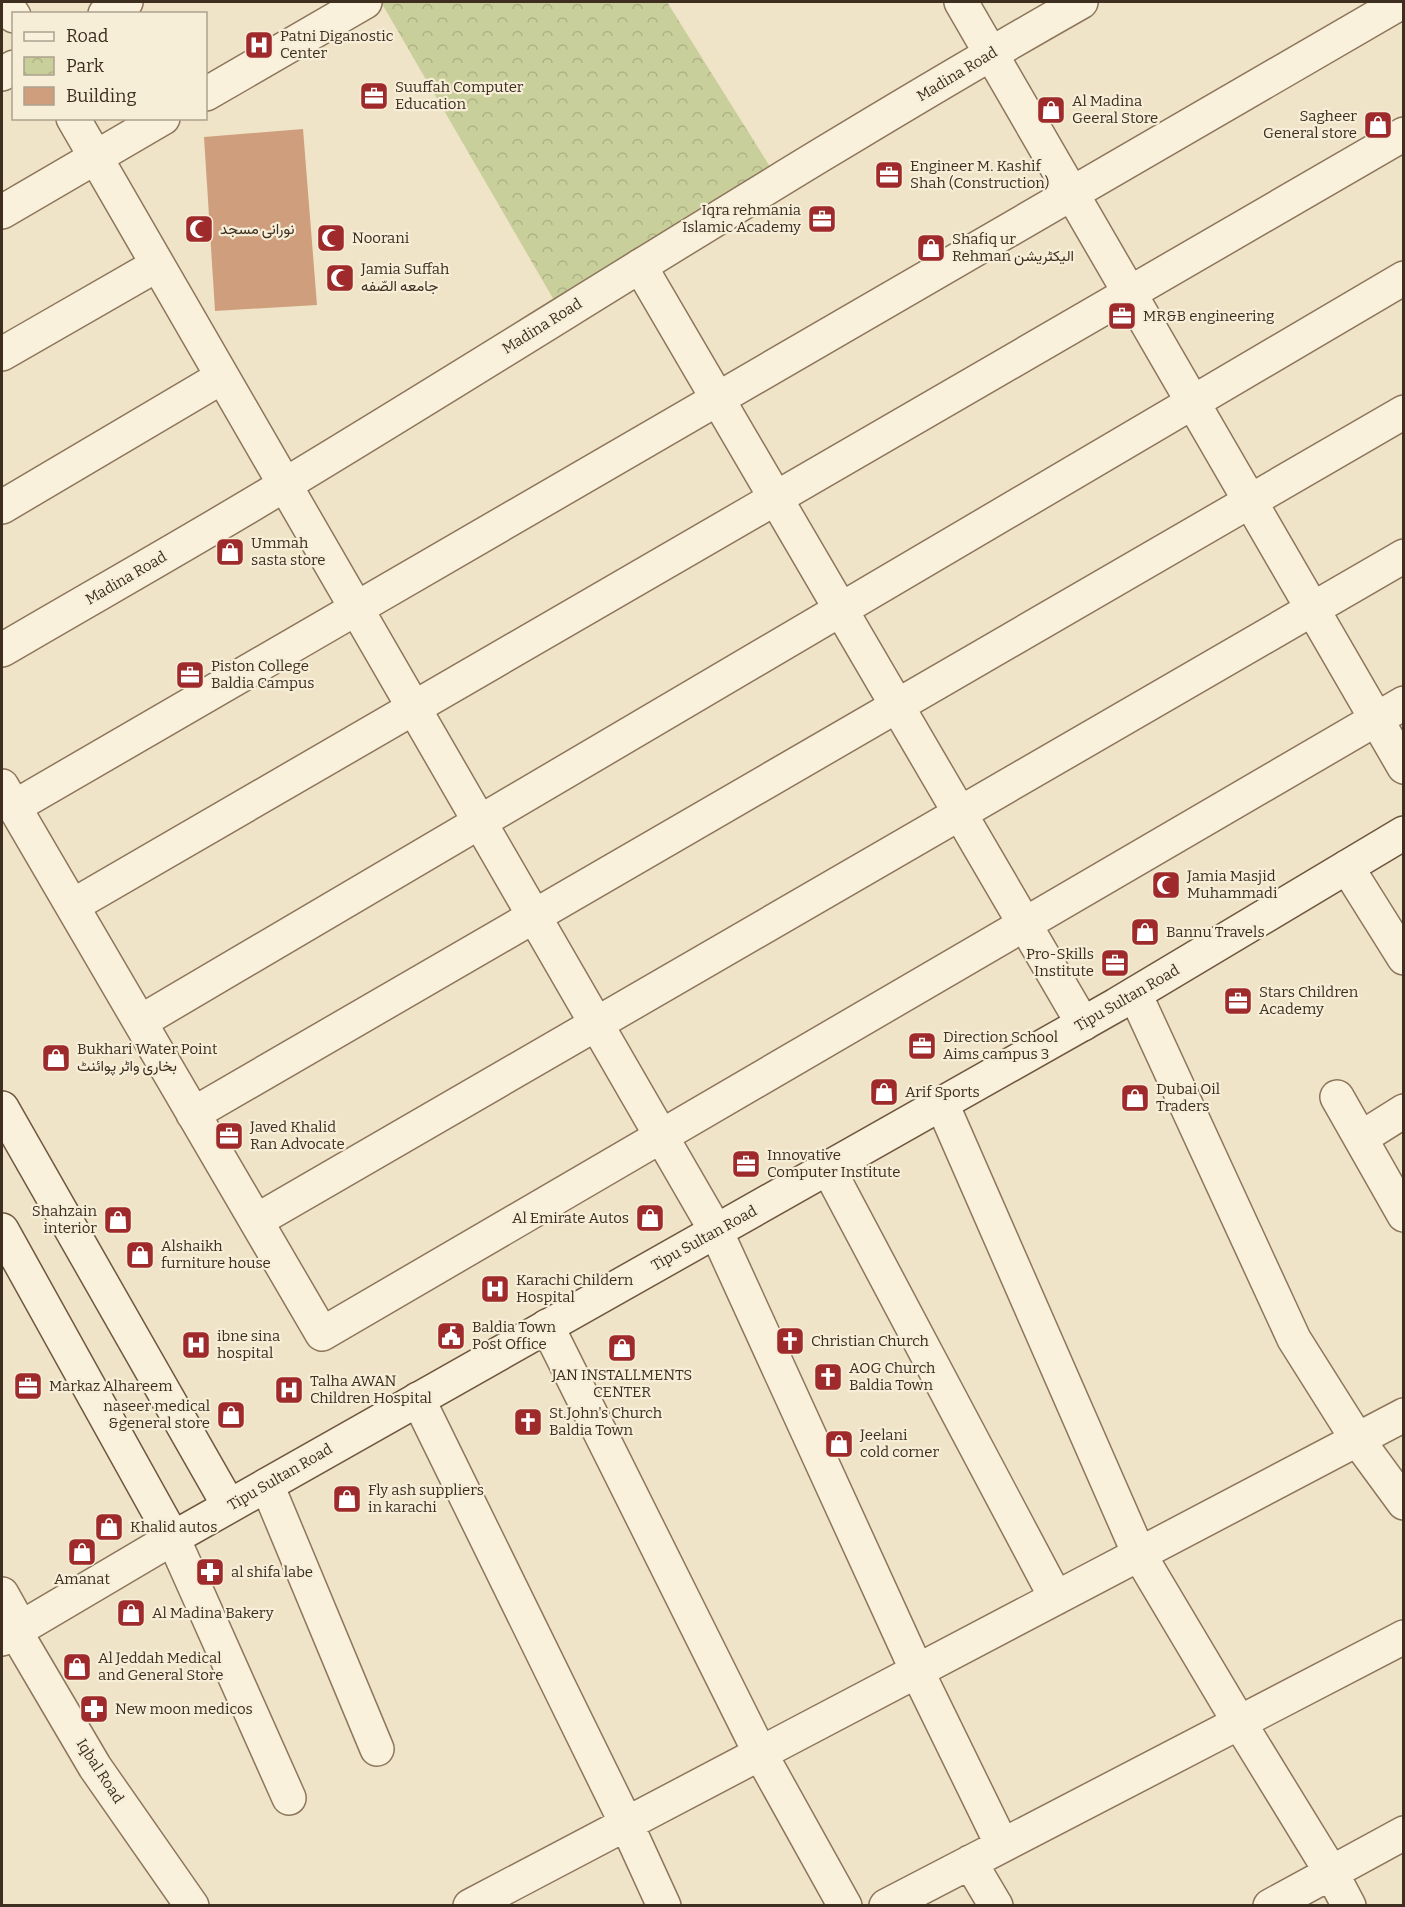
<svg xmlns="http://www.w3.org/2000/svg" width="1405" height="1907" viewBox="0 0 1405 1907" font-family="Bitter,Vazirmatn,serif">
<defs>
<pattern id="park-crowns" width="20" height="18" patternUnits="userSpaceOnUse" patternTransform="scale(1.5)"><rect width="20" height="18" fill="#c9cf9b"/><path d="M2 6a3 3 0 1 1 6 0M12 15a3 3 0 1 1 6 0" fill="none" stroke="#aeb285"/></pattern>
</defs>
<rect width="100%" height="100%" fill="#f0e4c8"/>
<path fill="url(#park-crowns)" d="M381,2H667L779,181L562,314Z"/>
<path fill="#cf9f7d" d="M303,129L317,305L215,311L204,137Z"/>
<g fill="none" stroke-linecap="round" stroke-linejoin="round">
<g stroke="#8d765c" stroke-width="36">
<path id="minor" d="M5,2L14,16
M961,2L1404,767
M105,14L126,2
M2,74L14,67
M206,94L365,2
M73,118L716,1231L917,1671L1002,1845
M2,212L163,118
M640,266L1083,1024
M2,354L157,265
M2,507L222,377
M2,786L322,1334L1404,703
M14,807L1402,2
M1347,867L1404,958
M72,906L1404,134
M1135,994L1294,1339L1357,1439L1404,1503
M140,1022L1404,278
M1337,1097L1404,1215
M942,1104L1139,1554L1239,1722L1331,1872L1349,1906
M193,1114L1404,412
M1361,1138L1404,1111
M828,1168L1056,1598
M256,1221L1404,556
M547,1326L760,1753L845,1906
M418,1399L626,1823L664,1906
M267,1485L377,1749
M173,1538L289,1798
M2,1594L21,1628
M970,1862L996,1906
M470,1906L1404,1415
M886,1906L1404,1637
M1270,1906L1404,1833"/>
</g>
<g stroke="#8d765c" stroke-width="36">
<path id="tertiary" d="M2,650C96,595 192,541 286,484C551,324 811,155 1081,2
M15,1631L95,1767L192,1906
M2,1639L173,1538"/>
</g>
<g stroke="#6f573f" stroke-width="36">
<path id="secondary" d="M2,1108L229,1506
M2,1230L173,1538L1116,1005L1404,833"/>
</g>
<use href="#minor" stroke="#faf1dc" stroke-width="33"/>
<use href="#tertiary" stroke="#faf1dc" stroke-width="33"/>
<use href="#secondary" stroke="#faf1dc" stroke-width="33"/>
</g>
<defs>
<g id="hospital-square" transform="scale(1.5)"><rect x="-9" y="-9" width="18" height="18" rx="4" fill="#9e2a2b" stroke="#f7eed8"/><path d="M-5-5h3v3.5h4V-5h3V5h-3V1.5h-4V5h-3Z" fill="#fff"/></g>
<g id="office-square" transform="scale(1.5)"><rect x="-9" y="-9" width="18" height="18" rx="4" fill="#9e2a2b" stroke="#f7eed8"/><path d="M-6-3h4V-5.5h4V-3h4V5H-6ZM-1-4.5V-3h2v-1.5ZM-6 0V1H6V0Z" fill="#fff"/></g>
<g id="shop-square" transform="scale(1.5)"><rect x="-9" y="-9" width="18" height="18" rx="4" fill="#9e2a2b" stroke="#f7eed8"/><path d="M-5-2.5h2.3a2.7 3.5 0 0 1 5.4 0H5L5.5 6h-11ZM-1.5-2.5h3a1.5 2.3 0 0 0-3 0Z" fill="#fff"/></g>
<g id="mosque-square" transform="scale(1.5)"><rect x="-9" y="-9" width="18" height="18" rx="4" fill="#9e2a2b" stroke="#f7eed8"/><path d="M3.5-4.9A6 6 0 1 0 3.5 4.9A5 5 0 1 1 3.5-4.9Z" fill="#fff"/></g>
<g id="civic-square" transform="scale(1.5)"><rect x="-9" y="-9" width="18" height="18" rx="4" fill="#9e2a2b" stroke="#f7eed8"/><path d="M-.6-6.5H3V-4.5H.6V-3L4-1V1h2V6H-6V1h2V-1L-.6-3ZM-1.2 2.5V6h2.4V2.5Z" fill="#fff"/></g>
<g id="church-square" transform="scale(1.5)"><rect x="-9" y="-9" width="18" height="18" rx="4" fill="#9e2a2b" stroke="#f7eed8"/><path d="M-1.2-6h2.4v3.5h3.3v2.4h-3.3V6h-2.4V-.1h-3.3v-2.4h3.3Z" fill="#fff"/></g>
<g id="pharmacy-square" transform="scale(1.5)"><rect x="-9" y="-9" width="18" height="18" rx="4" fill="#9e2a2b" stroke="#f7eed8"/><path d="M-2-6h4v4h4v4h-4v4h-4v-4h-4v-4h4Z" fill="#fff"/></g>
</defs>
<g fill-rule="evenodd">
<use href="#hospital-square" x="259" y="45"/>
<use href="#office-square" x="374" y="96"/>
<use href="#shop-square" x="1051" y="110"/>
<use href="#shop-square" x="1378" y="125"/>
<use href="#office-square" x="889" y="175"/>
<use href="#office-square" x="822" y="219"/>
<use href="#mosque-square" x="199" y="229"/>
<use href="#mosque-square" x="331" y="238"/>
<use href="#shop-square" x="931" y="248"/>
<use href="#mosque-square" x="340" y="278"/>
<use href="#office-square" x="1122" y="316"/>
<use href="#shop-square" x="230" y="552"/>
<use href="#office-square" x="190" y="675"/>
<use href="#mosque-square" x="1166" y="885"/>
<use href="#shop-square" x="1145" y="932"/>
<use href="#office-square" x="1115" y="963"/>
<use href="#office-square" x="1238" y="1001"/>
<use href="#office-square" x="922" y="1046"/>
<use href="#shop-square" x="56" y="1058"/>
<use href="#shop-square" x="884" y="1092"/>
<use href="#shop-square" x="1135" y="1098"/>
<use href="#office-square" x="229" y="1136"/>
<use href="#office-square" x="746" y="1164"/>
<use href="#shop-square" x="650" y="1218"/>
<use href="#shop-square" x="118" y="1220"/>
<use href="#shop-square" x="140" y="1255"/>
<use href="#hospital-square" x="495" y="1289"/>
<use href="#civic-square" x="451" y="1336"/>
<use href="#church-square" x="790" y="1341"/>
<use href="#hospital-square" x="196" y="1345"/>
<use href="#shop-square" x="622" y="1348"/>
<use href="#church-square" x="828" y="1377"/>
<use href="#office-square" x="28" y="1386"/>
<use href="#hospital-square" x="289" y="1390"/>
<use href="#shop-square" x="231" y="1415"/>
<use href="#church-square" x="528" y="1422"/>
<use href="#shop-square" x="839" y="1444"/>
<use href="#shop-square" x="347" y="1499"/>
<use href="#shop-square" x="109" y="1527"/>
<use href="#shop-square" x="82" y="1552"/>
<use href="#pharmacy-square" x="210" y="1572"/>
<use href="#shop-square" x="131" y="1613"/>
<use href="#shop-square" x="77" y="1667"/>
<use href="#pharmacy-square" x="94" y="1709"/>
</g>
<g text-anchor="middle" stroke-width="4.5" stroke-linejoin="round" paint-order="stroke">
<g font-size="15" fill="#3d2e20" stroke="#f7eed8" text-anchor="start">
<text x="280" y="41">Patni Diganostic<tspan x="280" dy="17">Center</tspan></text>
<text x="395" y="92">Suuffah Computer<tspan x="395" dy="17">Education</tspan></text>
<text x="1072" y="106">Al Madina<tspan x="1072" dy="17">Geeral Store</tspan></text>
<text x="1357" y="121" text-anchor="end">Sagheer<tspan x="1357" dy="17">General store</tspan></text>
<text x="910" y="171">Engineer M. Kashif<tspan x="910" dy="17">Shah (Construction)</tspan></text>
<text x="801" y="215" text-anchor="end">Iqra rehmania<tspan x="801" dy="17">Islamic Academy</tspan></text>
<text x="220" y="234">نورانی مسجد</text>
<text x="352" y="243">Noorani</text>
<text x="952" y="244">Shafiq ur<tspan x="952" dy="17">Rehman الیکٹریشن</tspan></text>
<text x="361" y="274">Jamia Suffah<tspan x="361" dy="17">جامعه الصّفه</tspan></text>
<text x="1143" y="321">MR&amp;B engineering</text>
<text x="251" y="548">Ummah<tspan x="251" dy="17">sasta store</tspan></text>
<text x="211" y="671">Piston College<tspan x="211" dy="17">Baldia Campus</tspan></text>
<text x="1187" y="881">Jamia Masjid<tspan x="1187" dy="17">Muhammadi</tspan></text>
<text x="1166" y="937">Bannu Travels</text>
<text x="1094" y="959" text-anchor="end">Pro-Skills<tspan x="1094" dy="17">Institute</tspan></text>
<text x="1259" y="997">Stars Children<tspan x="1259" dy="17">Academy</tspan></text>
<text x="943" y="1042">Direction School<tspan x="943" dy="17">Aims campus 3</tspan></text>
<text x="77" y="1054">Bukhari Water Point<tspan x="77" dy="17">بخاری واٹر پوائنٹ</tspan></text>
<text x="1156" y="1094">Dubai Oil<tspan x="1156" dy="17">Traders</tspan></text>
<text x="905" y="1097">Arif Sports</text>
<text x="250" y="1132">Javed Khalid<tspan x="250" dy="17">Ran Advocate</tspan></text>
<text x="767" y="1160">Innovative<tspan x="767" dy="17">Computer Institute</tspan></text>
<text x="97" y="1216" text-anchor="end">Shahzain<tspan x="97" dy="17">interior</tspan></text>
<text x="629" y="1223" text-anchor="end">Al Emirate Autos</text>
<text x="161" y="1251">Alshaikh<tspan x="161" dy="17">furniture house</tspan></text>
<text x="516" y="1285">Karachi Childern<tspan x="516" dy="17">Hospital</tspan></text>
<text x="472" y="1332">Baldia Town<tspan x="472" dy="17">Post Office</tspan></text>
<text x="217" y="1341">ibne sina<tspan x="217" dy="17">hospital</tspan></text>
<text x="811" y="1346">Christian Church</text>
<text x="849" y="1373">AOG Church<tspan x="849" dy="17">Baldia Town</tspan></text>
<text x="622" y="1380" text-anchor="middle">JAN INSTALLMENTS<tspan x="622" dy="17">CENTER</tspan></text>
<text x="310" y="1386">Talha AWAN<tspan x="310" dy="17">Children Hospital</tspan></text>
<text x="49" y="1391">Markaz Alhareem</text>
<text x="210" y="1411" text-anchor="end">naseer medical<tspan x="210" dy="17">&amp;general store</tspan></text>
<text x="549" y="1418">St.John's Church<tspan x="549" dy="17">Baldia Town</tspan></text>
<text x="860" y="1440">Jeelani<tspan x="860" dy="17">cold corner</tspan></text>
<text x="368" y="1495">Fly ash suppliers<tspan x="368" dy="17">in karachi</tspan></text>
<text x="130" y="1532">Khalid autos</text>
<text x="231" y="1577">al shifa labe</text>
<text x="82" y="1584" text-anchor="middle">Amanat</text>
<text x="152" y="1618">Al Madina Bakery</text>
<text x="98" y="1663">Al Jeddah Medical<tspan x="98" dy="17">and General Store</tspan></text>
<text x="115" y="1714">New moon medicos</text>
</g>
<g font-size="15" fill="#3d2e20" stroke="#f7eed8">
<text transform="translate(957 74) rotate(-31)" y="5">Madina Road</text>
<text transform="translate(542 326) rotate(-32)" y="5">Madina Road</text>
<text transform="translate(126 578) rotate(-30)" y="5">Madina Road</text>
<text transform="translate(1127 998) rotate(-30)" y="5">Tipu Sultan Road</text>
<text transform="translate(704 1238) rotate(-29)" y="5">Tipu Sultan Road</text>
<text transform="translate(280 1477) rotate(-30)" y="5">Tipu Sultan Road</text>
<text transform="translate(100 1771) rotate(57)" y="5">Iqbal Road</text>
</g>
</g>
<rect width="1405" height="1907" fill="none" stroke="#3d2e20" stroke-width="6"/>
<rect x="12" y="12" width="195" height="108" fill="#f7eed8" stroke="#ada18e" stroke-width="1.5"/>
<rect x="24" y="32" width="30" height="9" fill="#faf1dc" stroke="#ada18e" stroke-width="1.5"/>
<text x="66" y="42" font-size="18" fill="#3d2e20">Road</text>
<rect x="24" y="57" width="30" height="18" fill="url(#park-crowns)" stroke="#ada18e" stroke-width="1.5"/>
<text x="66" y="72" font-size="18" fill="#3d2e20">Park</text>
<rect x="24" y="87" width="30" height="18" fill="#cf9f7d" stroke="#ada18e" stroke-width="1.5"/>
<text x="66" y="102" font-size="18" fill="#3d2e20">Building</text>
</svg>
